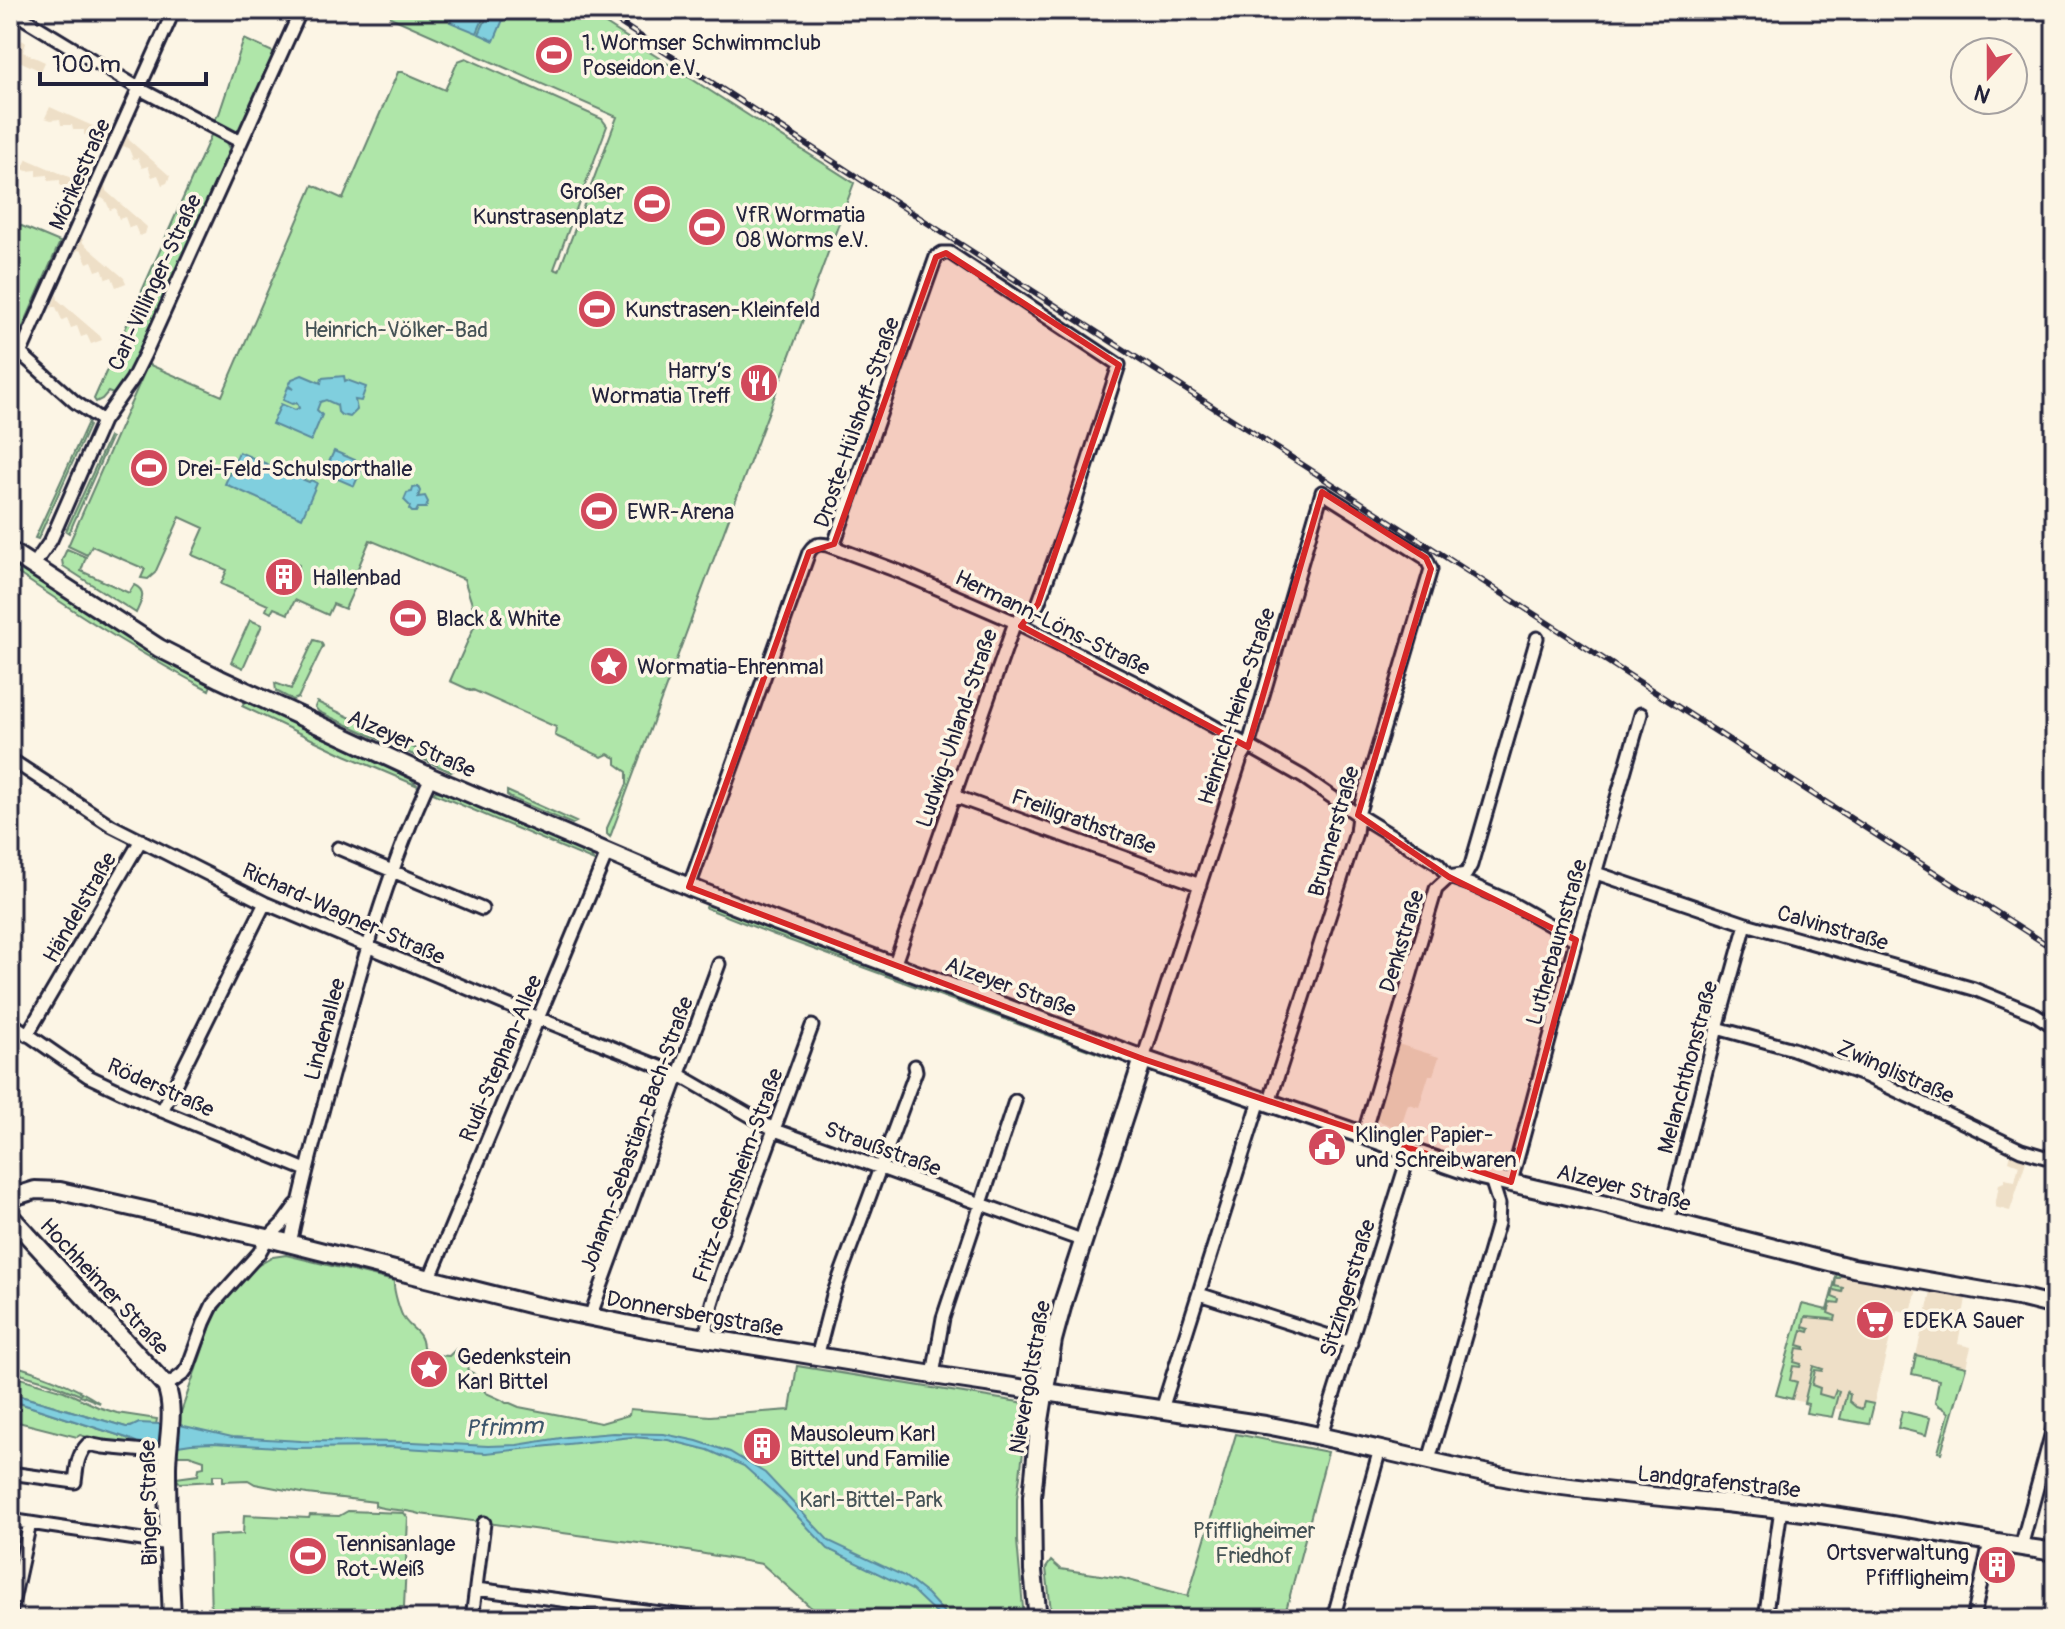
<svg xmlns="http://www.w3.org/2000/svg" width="2065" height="1629" viewBox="0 0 2065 1629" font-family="Pangolin,sans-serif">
<rect width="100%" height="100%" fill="#fcf5e5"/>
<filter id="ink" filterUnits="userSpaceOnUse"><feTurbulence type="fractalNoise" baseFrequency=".0125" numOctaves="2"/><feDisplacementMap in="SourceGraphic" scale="16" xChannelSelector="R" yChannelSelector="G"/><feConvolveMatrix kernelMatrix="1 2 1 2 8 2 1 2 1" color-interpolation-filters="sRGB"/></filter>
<g filter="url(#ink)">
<path fill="#eedfc7" d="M22,40L26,43L23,52L45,62L41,71L19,61L14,70L10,68Z
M50,107L106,132L111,129L103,149L102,143L96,140L95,134L84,135V130H73L72,125H61L60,119L51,120L45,118Z
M127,134L129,140L170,176L167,183L162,185L158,175L152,177L148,166L142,168L138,158L133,159L129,149L124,146L121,149Z
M27,159L83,183L88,182L80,200L79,196L72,191L71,186H60V180L48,181V175L37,176V170L27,171L22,169Z
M105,185L106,191L147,227L145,234L139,236L135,226L129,228L125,217L119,219L115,208L110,210L106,201L102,198L98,199Z
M82,237L83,243L124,278L126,283L116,287L112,277L106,279L102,269L96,271L92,261L87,263L82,251L78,250L75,253Z
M57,294L58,300L100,336L102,340L91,344L87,335L81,337L77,326L71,328L67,318L62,320L56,307H53L50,310Z
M1398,1044L1439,1057L1433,1075H1429L1419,1107L1408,1104L1400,1129L1376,1120Z
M2011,1153L2027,1158L2010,1211L1995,1207L1999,1184L2004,1182V1179L2015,1181L2019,1165L2009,1161Z
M1837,1273L1917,1289L1911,1313L1897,1310L1871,1415L1809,1404L1776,1395L1802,1304L1827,1310Z
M1931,1292L1966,1298L1958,1344L1971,1347L1966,1367L1916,1355Z"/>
<path fill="#afe6a9" stroke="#688472" stroke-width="2" fill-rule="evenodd" d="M392,10H584L854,183L610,837L607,834V828L627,784V772L616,764V758L608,754L602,757L558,737L555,735L556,727L473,690L472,691L450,681L477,620L464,579L370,540L352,582L356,585L345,609L333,604L328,615L295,600L288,614L274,608L271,613L266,610L268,605L221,584L227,570L192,555L204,528L180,517L155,573L148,579L141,578L145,569L92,546L87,555L68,546L148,364L222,396L313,185L343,199L398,72H403L445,90L458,61L466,58L602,119L607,126L554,269L559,271L617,117L390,17ZM290,560L299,565L298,575L289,579L287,583L281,579Z
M244,39L275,53L243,126L240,130L235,132L209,118L215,119L219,114Z
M212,133C223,139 232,144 229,158L132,370L122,385L113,394L108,392L102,399L96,402L94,399Z
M12,222L60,242L19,336L16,337L10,333V227Z
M88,422L89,426L38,539L35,538Z
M109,437L111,438L69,533L66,531Z
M67,549L86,557L81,571L129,593L134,585C148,591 141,602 136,613L63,566L62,560Z
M10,561L131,641L211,685L209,690C139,654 74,612 10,568Z
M250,620L262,625L243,668L231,662Z
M314,640L321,642L323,646L298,698L293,700L276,691L275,683L291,689Z
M245,701L411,779L418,786L345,755L242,706Z
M317,702L457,768L451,772L319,712L315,707Z
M436,791L442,792L589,854L594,861L433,793Z
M507,791L576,822L572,824L511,798L507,795Z
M708,902L1118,1057L1116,1060L772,934L706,908Z
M286,1255L394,1281C393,1289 400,1314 405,1320C413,1331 422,1331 423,1347L436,1355L449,1356L456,1349C465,1357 466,1359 468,1371L473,1373L478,1378L476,1380L486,1393L502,1400L506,1403H510L519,1407L601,1423L629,1415L630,1409L710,1416L790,1410L797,1366L1025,1403L1028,1414L1017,1498V1541L1024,1619H824L762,1564L653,1545L420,1514C405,1509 389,1511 375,1506V1502L307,1494L255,1484L248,1480L223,1481V1475H213V1481L180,1483L176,1478L198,1475L199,1468L204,1467V1460L189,1455H175L179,1418L214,1317L235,1286L257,1266L273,1257Z
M1837,1273L1841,1274L1840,1278H1836L1835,1286L1843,1288L1842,1292L1834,1290L1832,1297L1840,1300L1839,1304L1831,1303L1828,1313L1836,1316L1835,1320C1825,1318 1815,1318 1805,1317L1803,1327L1810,1329L1809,1332L1802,1330L1798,1345L1805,1347V1349L1797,1348L1794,1362L1801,1364L1800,1367L1793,1366L1790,1380L1797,1382L1792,1399L1776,1395L1802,1304L1827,1310Z
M1916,1355L1966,1367L1941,1453L1938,1452L1949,1413C1945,1407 1939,1408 1935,1402L1939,1380L1912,1374Z
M10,1364C43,1374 71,1384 100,1403L48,1382L10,1371Z
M1813,1366L1823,1369L1822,1371L1815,1370L1812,1385L1820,1388L1819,1394L1833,1398L1836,1390L1839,1391L1832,1417L1806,1413L1808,1404L1804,1403Z
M10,1375L64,1391L98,1407L117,1413L157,1419L156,1425L126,1427L10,1393Z
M1847,1392L1850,1395L1849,1401L1856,1407L1862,1409L1864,1402L1874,1404L1869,1424L1840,1419Z
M10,1400L127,1438L136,1442L138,1445L104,1442L80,1435L77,1437L10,1420Z
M1902,1411L1930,1418L1926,1435L1898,1428Z
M1236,1434L1328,1452L1285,1614L1302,1619H1052L1046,1568L1051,1561L1060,1569L1121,1578L1188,1596Z
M348,1511L404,1513L408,1518L404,1607H400L399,1619H211L209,1536L243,1534L244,1515L309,1518L310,1515L339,1516Z"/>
<path fill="#80cfde" stroke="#5a8a9d" stroke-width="2" d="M456,10H487L477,33L450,22Z
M490,10L505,15L494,41L479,34Z
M302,375L321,383L322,378L344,376L345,381L347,380L366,387L361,401L355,400L357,410L350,417L341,415L338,412L337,405L326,400L320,402L317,410L322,415L311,441L272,424L281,404L295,410L299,408L297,403L292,404L283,400L288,387L294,389L289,385L292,379Z
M334,451L364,464L354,486L324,473Z
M239,452L309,482L311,480L317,483L302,518L225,484Z
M418,487L420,491L418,497L425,496L428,502L426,508H418L416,512H412L409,509L410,506L404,500L407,493L412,492L413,488Z
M10,1393L126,1427H131L139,1423L180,1425L232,1437L301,1441L413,1442L488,1446L517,1445L567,1437L613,1433L664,1434L697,1441L730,1452L765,1473L829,1541L904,1576L927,1594L950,1619H942L912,1590L828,1549L784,1502L744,1466L708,1450L668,1440L632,1437L486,1453L389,1447L295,1448L213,1443L191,1444L178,1446L176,1449L138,1445L136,1442L127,1438L10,1400Z"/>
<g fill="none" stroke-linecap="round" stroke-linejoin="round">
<g stroke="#22223b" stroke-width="17">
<path id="street" d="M10,10L140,89L241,142
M10,344L75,402L103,421
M20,354L174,10
M833,547L900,572L1015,622L1144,687L1303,777L1358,815L1438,864L1449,877L1472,885L1508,901L1576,940
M33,566L51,540L103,421L132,380L145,354L301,10
M10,759L112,826L265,903L538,1018L678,1074L775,1130L1084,1241
M954,796L1200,885
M338,848L482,909
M1596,873L1746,924L1974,989L2035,1014L2055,1027
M689,887L809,552C815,542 823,543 833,547L936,257L942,253H950L1119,365L1074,506L1038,604L1028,614L1015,622L894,966
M10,1022L88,1076L162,1111L306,1170
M1717,1028L1793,1049L1866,1076L2021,1150L2055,1160
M27,1035L141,840
M1143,1059L1241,758L1248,747L1322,492L1426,558L1431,569L1358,815L1356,833L1269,1103
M162,1111L265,903
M1363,1136L1436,889L1449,877L1466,874L1471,865L1537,638
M1511,1182L1576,940L1641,714
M1668,1221L1717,1028L1746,924
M290,1244C304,1176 322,1110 341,1043C365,953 391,862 431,777
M429,1280L607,853
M1199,1294L1351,1343
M590,1317L719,964
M705,1339L712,1303L721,1274L812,1026
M817,1357L833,1295L916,1071L915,1066
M933,1375L943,1318L1015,1101
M166,1386L183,1374L188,1367L204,1323L213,1304L259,1253L267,1239L283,1223L296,1205
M1162,1409L1260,1100
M1321,1435L1410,1152
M1429,1460L1498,1223L1499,1204L1491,1179
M10,1473L75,1482C77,1467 77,1455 88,1444L103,1447L167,1453
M10,1520L169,1544
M2021,1547L2055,1421
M476,1589L707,1619
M10,1614L30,1523
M472,1619L484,1523
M1333,1619L1380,1449
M1765,1619L1781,1509
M1973,1619L1990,1542"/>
</g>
<g stroke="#22223b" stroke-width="22">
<path id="secondary" d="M10,551L159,648L220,679L431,777L689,887L775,921L1143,1059L1481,1176L1602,1204L1853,1268L2023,1298L2055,1306
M10,1198L35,1190L60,1191L276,1240L533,1305L645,1328L933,1375L1265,1425C1353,1441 1438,1466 1526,1481C1610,1494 1695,1499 1779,1509C1872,1519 1963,1539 2055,1552
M10,1216L166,1386C176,1411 167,1441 167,1468C167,1518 170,1569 172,1619
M1038,1619L1033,1571L1032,1497L1039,1427L1053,1340L1064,1300L1143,1059"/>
</g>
<use href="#street" stroke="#fcf5e5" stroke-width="11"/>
<use href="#secondary" stroke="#fcf5e5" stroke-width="16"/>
<g stroke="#22223b" stroke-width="6">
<path id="rail" d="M600,10L957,242L2055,950"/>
</g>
<use href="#rail" stroke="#fcf5e5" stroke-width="3" stroke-dasharray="9" stroke-linecap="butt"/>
</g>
</g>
<path fill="#d62828" fill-opacity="0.2" stroke="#d62828" stroke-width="6" stroke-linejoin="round" d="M946,253L1119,365L1038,604L1021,626L1248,747L1322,492L1426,558L1431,569L1358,815L1449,877L1576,940L1511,1182L1143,1059L689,887L809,552L834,544L936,257Z"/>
<defs>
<g id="stadium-disc" transform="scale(2)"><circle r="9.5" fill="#d1495b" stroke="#fcf5e5"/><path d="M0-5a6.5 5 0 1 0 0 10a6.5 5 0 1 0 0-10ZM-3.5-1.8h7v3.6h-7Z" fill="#fff"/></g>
<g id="restaurant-disc" transform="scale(2)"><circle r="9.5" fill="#d1495b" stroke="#fcf5e5"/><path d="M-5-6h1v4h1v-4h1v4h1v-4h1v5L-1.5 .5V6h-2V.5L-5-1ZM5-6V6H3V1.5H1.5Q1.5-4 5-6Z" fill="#fff"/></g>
<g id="building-disc" transform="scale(2)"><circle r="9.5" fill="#d1495b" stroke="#fcf5e5"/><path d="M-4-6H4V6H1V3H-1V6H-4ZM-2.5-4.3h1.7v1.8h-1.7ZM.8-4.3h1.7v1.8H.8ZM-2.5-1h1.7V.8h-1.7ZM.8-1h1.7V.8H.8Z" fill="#fff"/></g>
<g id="sight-disc" transform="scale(2)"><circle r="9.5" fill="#d1495b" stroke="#fcf5e5"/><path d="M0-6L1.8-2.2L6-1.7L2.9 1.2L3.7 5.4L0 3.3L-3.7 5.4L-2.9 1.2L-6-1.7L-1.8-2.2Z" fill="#fff"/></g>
<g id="civic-disc" transform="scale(2)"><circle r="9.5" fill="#d1495b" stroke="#fcf5e5"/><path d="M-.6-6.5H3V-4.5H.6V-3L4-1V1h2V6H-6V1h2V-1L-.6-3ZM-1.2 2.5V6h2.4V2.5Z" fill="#fff"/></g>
<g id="supermarket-disc" transform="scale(2)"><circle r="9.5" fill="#d1495b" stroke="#fcf5e5"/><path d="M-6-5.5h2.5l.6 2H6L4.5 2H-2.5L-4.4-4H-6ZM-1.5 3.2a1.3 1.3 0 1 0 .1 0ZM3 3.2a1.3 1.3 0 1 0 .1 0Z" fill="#fff"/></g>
</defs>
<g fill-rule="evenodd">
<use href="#stadium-disc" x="554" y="55"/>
<use href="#stadium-disc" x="652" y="204"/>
<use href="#stadium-disc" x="707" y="227"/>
<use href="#stadium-disc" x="597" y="309"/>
<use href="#restaurant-disc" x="759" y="383"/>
<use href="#stadium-disc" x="149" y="468"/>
<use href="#stadium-disc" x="599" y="511"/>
<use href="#building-disc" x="284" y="577"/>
<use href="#stadium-disc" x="408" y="618"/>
<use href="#sight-disc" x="609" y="666"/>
<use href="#civic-disc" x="1327" y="1147"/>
<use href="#supermarket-disc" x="1875" y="1320"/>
<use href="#sight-disc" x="429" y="1369"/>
<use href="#building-disc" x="762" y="1446"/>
<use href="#stadium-disc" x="308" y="1556"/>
<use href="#building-disc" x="1997" y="1565"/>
</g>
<g text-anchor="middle" stroke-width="7" stroke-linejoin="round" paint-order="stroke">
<g font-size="22" fill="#22223b" stroke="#fcf5e5" text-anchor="start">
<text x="582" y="50">1. Wormser Schwimmclub<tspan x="582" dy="25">Poseidon e.V.</tspan></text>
<text x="624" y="199" text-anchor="end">Großer<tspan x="624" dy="25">Kunstrasenplatz</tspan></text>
<text x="735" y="222">VfR Wormatia<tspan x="735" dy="25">08 Worms e.V.</tspan></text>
<text x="625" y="317">Kunstrasen-Kleinfeld</text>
<text x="731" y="378" text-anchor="end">Harry’s<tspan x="731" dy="25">Wormatia Treff</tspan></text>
<text x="177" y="476">Drei-Feld-Schulsporthalle</text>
<text x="627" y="519">EWR-Arena</text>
<text x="312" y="585">Hallenbad</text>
<text x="436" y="626">Black &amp; White</text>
<text x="637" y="674">Wormatia-Ehrenmal</text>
<text x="1355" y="1142">Klingler Papier-<tspan x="1355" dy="25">und Schreibwaren</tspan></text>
<text x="1903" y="1328">EDEKA Sauer</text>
<text x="457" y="1364">Gedenkstein<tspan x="457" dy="25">Karl Bittel</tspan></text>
<text x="790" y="1441">Mausoleum Karl<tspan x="790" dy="25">Bittel und Familie</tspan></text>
<text x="336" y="1551">Tennisanlage<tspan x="336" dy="25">Rot-Weiß</tspan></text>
<text x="1969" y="1560" text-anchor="end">Ortsverwaltung<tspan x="1969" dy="25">Pfiffligheim</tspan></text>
</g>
<g font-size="22" fill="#22223b" stroke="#fcf5e5">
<text transform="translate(79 174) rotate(-66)" y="8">Mörikestraße</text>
<text transform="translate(154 282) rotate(-65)" y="8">Carl-Villinger-Straße</text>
<text transform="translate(856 422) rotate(-71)" y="8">Droste-Hülshoff-Straße</text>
<text transform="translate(1053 622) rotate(26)" y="8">Hermann-Löns-Straße</text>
<text transform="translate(1236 706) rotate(-72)" y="8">Heinrich-Heine-Straße</text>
<text transform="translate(956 728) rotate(-71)" y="8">Ludwig-Uhland-Straße</text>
<text transform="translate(412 743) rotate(24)" y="8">Alzeyer Straße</text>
<text transform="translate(1084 821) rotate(20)" y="8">Freiligrathstraße</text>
<text transform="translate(1333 831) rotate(-74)" y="8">Brunnerstraße</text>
<text transform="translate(79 907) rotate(-60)" y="8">Händelstraße</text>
<text transform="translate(344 913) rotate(24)" y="8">Richard-Wagner-Straße</text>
<text transform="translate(1833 927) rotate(16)" y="8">Calvinstraße</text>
<text transform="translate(1401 941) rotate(-73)" y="8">Denkstraße</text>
<text transform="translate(1556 942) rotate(-74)" y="8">Lutherbaumstraße</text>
<text transform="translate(1011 986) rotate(20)" y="8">Alzeyer Straße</text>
<text transform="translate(324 1029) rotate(-75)" y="8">Lindenallee</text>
<text transform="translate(500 1058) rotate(-67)" y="8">Rudi-Stephan-Allee</text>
<text transform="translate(1687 1067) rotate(-75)" y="8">Melanchthonstraße</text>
<text transform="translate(1896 1071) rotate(24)" y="8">Zwinglistraße</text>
<text transform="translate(161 1087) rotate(24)" y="8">Röderstraße</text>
<text transform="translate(636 1134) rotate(-70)" y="8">Johann-Sebastian-Bach-Straße</text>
<text transform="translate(883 1148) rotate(20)" y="8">Straußstraße</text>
<text transform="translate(737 1175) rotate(-70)" y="8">Fritz-Gernsheim-Straße</text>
<text transform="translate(1624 1187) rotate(14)" y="8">Alzeyer Straße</text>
<text transform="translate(105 1286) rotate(47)" y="8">Hochheimer Straße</text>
<text transform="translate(1347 1288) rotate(-73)" y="8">Sitzingerstraße</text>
<text transform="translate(695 1313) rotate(10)" y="8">Donnersbergstraße</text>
<text transform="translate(1029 1377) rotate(-80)" y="8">Nievergoltstraße</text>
<text transform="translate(1719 1481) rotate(6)" y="8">Landgrafenstraße</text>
<text transform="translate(148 1503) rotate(-91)" y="8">Binger Straße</text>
</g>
<g font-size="22" fill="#455356" stroke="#fcf5e5">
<text x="396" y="337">Heinrich-Völker-Bad</text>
<text x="871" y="1507">Karl-Bittel-Park</text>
<text x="1254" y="1538">Pfiffligheimer<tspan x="1254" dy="25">Friedhof</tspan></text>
</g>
<g font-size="24" font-style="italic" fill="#3e566c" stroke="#fcf5e5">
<text transform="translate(504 1427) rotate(-3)" y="8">Pfrimm</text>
</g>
</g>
<rect width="2065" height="1629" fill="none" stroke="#fcf5e5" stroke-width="40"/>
<rect x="20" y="20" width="2025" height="1589" fill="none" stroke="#22223b" stroke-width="3" filter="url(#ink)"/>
<g transform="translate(1989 76) rotate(201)"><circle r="38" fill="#fcf5e5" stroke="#a5a1a1" stroke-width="2"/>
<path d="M0-6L14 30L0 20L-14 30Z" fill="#d1495b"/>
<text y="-12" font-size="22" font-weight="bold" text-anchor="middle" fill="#22223b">N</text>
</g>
<path d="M40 72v12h166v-12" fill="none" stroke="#22223b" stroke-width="4"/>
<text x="52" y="72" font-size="24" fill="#22223b" stroke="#fcf5e5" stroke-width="6" paint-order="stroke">100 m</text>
</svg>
